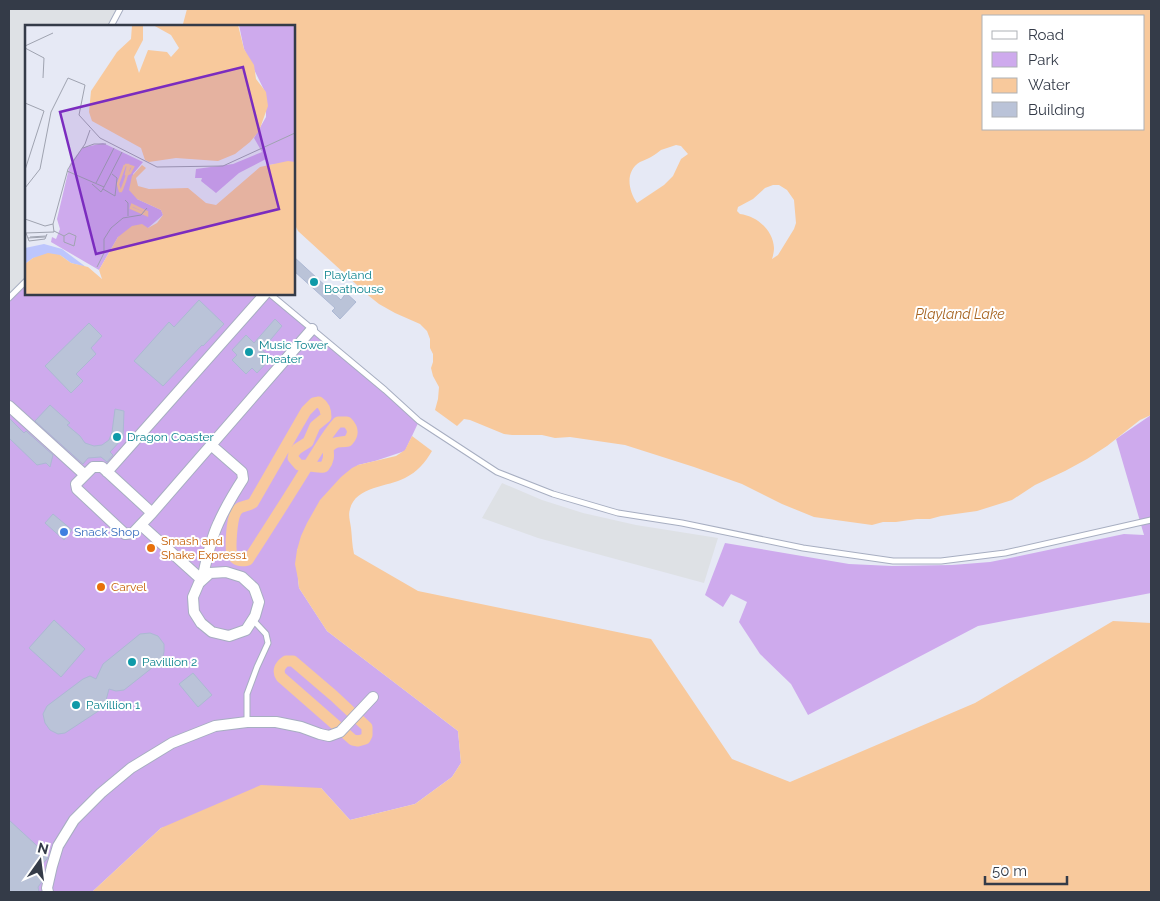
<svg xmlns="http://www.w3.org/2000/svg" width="1160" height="901" viewBox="0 0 1160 901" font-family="Raleway,sans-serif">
<rect width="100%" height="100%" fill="#e6e9f5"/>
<path fill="#ceaaed" d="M26,282V294H273L419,421L405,451L375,461L358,465L297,550L298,579L299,588L327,631L458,731L461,763L452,777L415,804L350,820L321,788L161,828L92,892H9V299Z
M1151,415V593L978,626L808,715L791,684L760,654L739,622L747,602L731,594L723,607L705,595L725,543L849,564L892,566L952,565L990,562L1015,557L1124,534L1144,535L1116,439Z"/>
<path fill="#dee1e5" d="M9,9H120L111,26H26V281L9,298Z
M502,483L542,500L583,513L636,525L718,538L704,583L538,538L482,518Z"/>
<path fill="#f8c99c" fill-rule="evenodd" d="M187,9H1151V415L1140,420L1107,446L1087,459L1065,471L1035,485L1012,500L977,511L941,516L930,519H917L896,522H883L872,525L814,517L782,504L742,484L694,467L625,445L570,437L555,438L542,435H512L504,434L470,420L464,419L457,426L435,410L438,399L439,387L433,376L431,368L433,362V354L430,348V339L427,331L420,324L395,313L379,304L369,296L298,231L294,223V26H180L183,24ZM984,16H1144V129H984ZM676,145L681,146L688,154L681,159L673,176L664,185L637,203C628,190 625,171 640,162C644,160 648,159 651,157C655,155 658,152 661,150C666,148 671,147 676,145ZM773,185H779L787,190L794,200L796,223L794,229L778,255L772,259C773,256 774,252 774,248C773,230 757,216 740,214L737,211L738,207L753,199L765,188Z
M412,436L432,451C425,463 417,472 405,478C388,487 356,486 350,509C348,515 350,521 351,528C352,537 352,545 354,554L418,591L651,639L732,759L790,782L975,703L1113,621L1151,623V892H92L161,828L261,785L321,788L350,820L415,804L452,777L461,763L458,731L327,631L299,588L298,579L295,564L297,550L301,536L307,523L320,500L341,477L352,468L358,465L396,456L405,450Z"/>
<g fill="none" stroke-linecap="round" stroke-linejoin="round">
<path stroke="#f8c99c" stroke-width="11" d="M306,411L314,403L319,402C325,406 326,411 326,417L315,426L308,442L297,449L294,453L293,458L299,465C308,465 315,468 324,467C329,461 329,456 328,449C334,440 338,443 348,441C354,434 354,429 347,422H338C326,435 317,453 307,467C288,498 268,529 248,560C243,561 237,562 233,556C229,550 232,519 236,512C239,505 247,507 253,503L306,411
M286,661H293L334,696L367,727V735L365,739L358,741L353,740L281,677C277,671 280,665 286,661Z"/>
</g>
<path fill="#bac3d8" stroke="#acb8d3" d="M294,257L341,300L346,293L356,302L340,319L332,311L335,308L294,271Z
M199,300L224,324L203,346L202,345L163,386L134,361L169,322L174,327Z
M275,319L282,326L262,350L271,358L257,373L252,368L246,374L232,360L237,355L232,350L246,335L254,343Z
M89,323L102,336L91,348L96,354L76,374L83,381L71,393L45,366Z
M50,405L70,423L67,425L80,436L85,443L94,446L102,445L109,440L112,432L115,409L124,411L123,438L110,452L113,455L107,462L101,457L88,458L83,464L35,421Z
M9,418L24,433L26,431L53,455L50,467L46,463L37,465L9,438Z
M53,514L72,530L64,540L45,523Z
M54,620L85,649L61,677L29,648Z
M150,633L158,636L164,644V652L162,660L124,690L116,691L109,689L105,704L100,710L65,733L58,734L50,730L45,723L43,714L47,706L83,679L90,676L96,679L103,664L140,634Z
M193,673L212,695L198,707L179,684Z
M9,820L48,856L47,859L37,870L43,876L41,883L38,887L39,892H9Z"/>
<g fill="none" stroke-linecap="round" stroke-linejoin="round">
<g stroke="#a7aec1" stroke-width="7">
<path id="lane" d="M111,26L120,9
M270,294L385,390L419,421L497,472L553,494L618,513L682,523L803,548L893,561H941L1005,553L1151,520
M9,298L26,281
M247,722V694L257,667L268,643L266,634L253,620"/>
</g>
<g stroke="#a7aec1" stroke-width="12">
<path id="street" d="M9,406L85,475
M93,467H102L152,513L133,533L125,534L77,489L76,484Z
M107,472L265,294
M152,513L312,329
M141,525L202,580C206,562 210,541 218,524C225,508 234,493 243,479L242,472L211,445
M226,572L242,577L254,588L259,602L255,616L246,630L229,636L212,632L201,623L194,612L193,597L199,583L210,573Z
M48,892L47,888L52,866L58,846L74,820L101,793L131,768L172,743L215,726L247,722H276L301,727L320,734L329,736L340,732L373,697"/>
</g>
<use href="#lane" stroke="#fff" stroke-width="5"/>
<use href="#street" stroke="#fff" stroke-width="10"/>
</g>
<g fill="#0f9aa8" stroke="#fff" stroke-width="2">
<circle cx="314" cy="282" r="5"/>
<circle cx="249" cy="352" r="5"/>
<circle cx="117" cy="437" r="5"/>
<circle cx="132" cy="662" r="5"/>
<circle cx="76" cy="705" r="5"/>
</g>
<circle fill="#3f7fe0" stroke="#fff" stroke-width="2" cx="64" cy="532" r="5"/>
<g fill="#e8710a" stroke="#fff" stroke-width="2">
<circle cx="151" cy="548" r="5"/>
<circle cx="101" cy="587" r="5"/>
</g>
<g text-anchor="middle" stroke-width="4" stroke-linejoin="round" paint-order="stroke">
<g font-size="12" fill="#0d838f" stroke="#fff" text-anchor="start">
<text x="324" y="279">Playland<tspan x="324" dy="14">Boathouse</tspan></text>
<text x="259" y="349">Music Tower<tspan x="259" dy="14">Theater</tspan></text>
<text x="127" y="441">Dragon Coaster</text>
<text x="142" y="666">Pavillion 2</text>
<text x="86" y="709">Pavillion 1</text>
</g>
<g font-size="12" fill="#366cbe" stroke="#fff" text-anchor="start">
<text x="74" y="536">Snack Shop</text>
</g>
<g font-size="12" fill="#c56008" stroke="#fff" text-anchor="start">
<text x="161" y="545">Smash and<tspan x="161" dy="14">Shake Express1</tspan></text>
<text x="111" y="591">Carvel</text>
</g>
<g font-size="14" font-style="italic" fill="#a6631f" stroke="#fff">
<text x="960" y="319">Playland Lake</text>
</g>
</g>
<g transform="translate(25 25)">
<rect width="270" height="270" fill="#e6e9f5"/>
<path d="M214,0H270V137L244,140L241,134L214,148L191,168L176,156L177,153H170L171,144L208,139L237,127L229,113L241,92V69L219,24ZM78,118L118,137L108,149L112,174L136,185L138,190L123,203L93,212L74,245L26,217L27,212L31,214L35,204L32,194L45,139L57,123Z" fill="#ceaaed"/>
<path d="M19,219L37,224L61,242L46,238L35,230L8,233L0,239V223Z" fill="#bdc6fd"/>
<path d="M107,0H118V15L109,32L114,48L123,25L142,27L146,32L154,23L146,10L128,0H213L219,24L229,40L231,54L241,67L243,81L234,106L225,117L210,129L193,136L151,133L124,137L120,135L116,123L67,96L64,87L66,66L92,27L106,14ZM263,136L270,137V270H0V239L8,233L23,228L35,230L46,238L63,242L77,254L74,245L93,212L107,201L117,199L123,203L132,198L138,190L136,185L112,174L104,165L107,151L117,140L121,143L111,153L113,161L124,164L163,163L181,178L191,180L235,142Z" fill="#f8c99c"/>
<path fill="none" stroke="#f8c99c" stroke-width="2.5" d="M100,140H103L101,149H103L105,148L108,142L105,141L104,143L100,156L97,164L96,166H95L93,159L100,140M107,180L122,187V190L106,183Z"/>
<path fill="none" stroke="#9fa3b0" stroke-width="1" d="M0,21L28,8M0,23L19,33L18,53M0,78L19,86L0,145M58,123L69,119H81M42,146L79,162L76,167L67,159M71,158L89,123M79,162L97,127M0,163L15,144L26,87L43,53L60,60L54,90L75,113L132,142L198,141L270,108M78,164L90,171L92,153L87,149M100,175L103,178V191M0,194L20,201M28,199L43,144L60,119L65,105M29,206L39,211L44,208L51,211L49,221L39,217V211M0,208L29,207L28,199L20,201M1,208L4,216L20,214L22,209M5,212L21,211M3,213L20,212M72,242L79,228V214L86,203L98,193L116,190L122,183"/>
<path fill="#7b2cbf" fill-opacity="0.15" stroke="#7b2cbf" stroke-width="2.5" d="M218,42L254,184L71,229L35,87Z"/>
<rect width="270" height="270" fill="none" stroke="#343b48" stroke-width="2.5"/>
</g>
<rect width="1160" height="901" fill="none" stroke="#343b48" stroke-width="20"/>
<rect x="982" y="15" width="162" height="115" fill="#ffffff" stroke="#aeb1b6"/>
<rect x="992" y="31" width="25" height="8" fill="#ffffff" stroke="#aeb1b6"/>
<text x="1028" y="40" font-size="15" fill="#343b48">Road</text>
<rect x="992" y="52" width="25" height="15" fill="#ceaaed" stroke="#aeb1b6"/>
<text x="1028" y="65" font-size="15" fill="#343b48">Park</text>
<rect x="992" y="78" width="25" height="15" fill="#f8c99c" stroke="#aeb1b6"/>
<text x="1028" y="90" font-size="15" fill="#343b48">Water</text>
<rect x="992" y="102" width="25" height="15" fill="#bac3d8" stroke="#aeb1b6"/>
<text x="1028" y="115" font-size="15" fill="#343b48">Building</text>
<g transform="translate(40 861) rotate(14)" stroke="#ffffff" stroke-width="4" paint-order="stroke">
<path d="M0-4L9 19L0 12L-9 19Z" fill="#343b48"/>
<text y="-8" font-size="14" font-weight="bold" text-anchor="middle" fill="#343b48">N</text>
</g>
<path d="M985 876v8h82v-8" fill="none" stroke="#343b48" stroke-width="2.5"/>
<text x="992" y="876" font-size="15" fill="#343b48" stroke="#ffffff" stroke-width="4" paint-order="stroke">50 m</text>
</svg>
